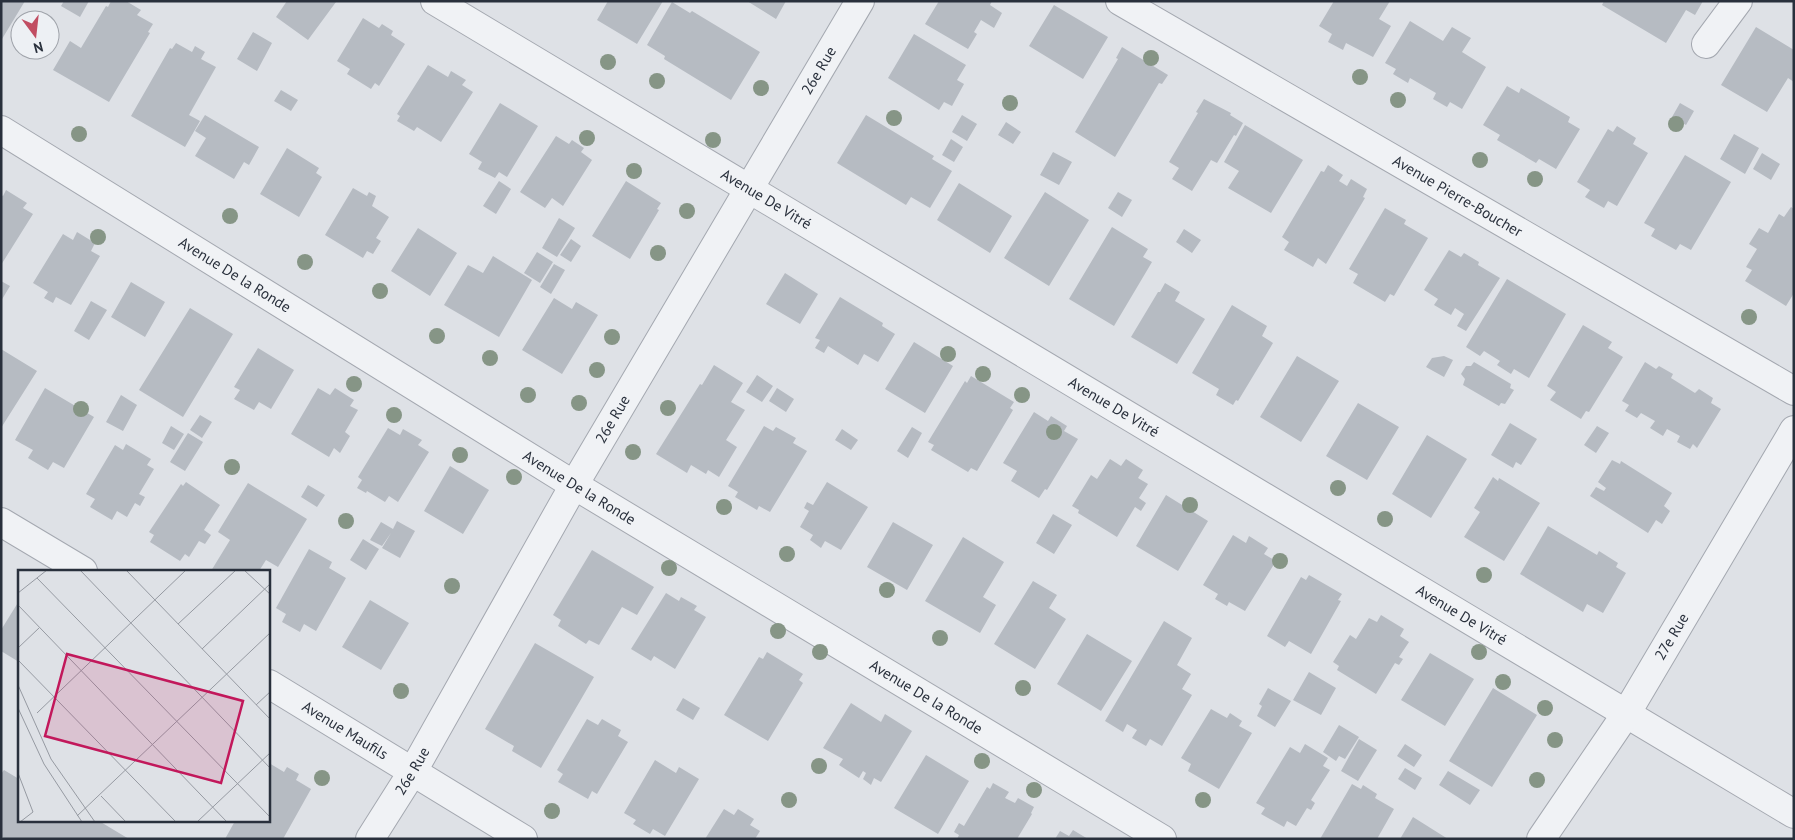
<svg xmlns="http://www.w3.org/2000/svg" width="1795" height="840" viewBox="0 0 1795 840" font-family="'PT Sans',sans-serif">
<rect width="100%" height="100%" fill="#dee1e6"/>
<path fill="#b6bbc2" d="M1,1H25L2,39L1,38Z
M64,1H89L80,17L61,6Z
M111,1H126L141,10L137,15L153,24L148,32L150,33L109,102L53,70L70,41L81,48L106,6L108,7Z
M287,1H334L336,2L308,40L276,17Z
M608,1H663L637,44L597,20Z
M747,1H786L776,19Z
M939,1H992L990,5L1002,13L994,28L981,20L974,32L977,34L968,49L925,24Z
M1334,1H1390L1379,19L1391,26L1373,57L1346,43L1343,50L1328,42L1332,34L1319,26Z
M1604,1H1703L1695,15L1686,10L1666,43L1602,5Z
M672,2L690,13L692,11L760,52L731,100L664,59L665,56L647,45Z
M1054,5L1108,37L1083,79L1029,46Z
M363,18L379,28L382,24L393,31L391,35L405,44L379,86L375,83L371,89L347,74L350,69L337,61Z
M1410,21L1443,41L1452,27L1471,38L1462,52L1486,67L1462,109L1450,102L1447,107L1433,99L1436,93L1410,78L1408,83L1393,74L1396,69L1385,63Z
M1756,27L1794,50V82L1788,78L1767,112L1721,85Z
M253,32L272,43L257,71L237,59Z
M914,34L966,65L957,80L964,84L952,106L944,102L939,110L888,78Z
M176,43L192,52L195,46L205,52L201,59L216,67L189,115L200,121L185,147L131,116L170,48L172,49Z
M1122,47L1168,75L1162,84L1159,83L1115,157L1075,132L1118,59L1116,58Z
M428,65L448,77L451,71L466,80L462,85L473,92L441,142L417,127L414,131L397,121L400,116L397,114Z
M1507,86L1519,93L1521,88L1570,117L1568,122L1580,129L1556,169L1539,159L1536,163L1497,140L1500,135L1483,125Z
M281,90L298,100L291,111L274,101Z
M1204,99L1231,113L1230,115L1243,123L1236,136L1234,135L1217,163L1211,160L1192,191L1172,179L1179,168L1169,162L1198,113L1196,112Z
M500,103L538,126L507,177L499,172L495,178L478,169L482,162L469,154Z
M1680,103L1694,111L1686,125L1672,117Z
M205,115L259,147L249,165L244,162L234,179L195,156L206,138L195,131Z
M866,115L934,156L932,159L952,171L930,208L911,197L906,205L837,163Z
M962,115L977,124L967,141L952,132Z
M1006,122L1021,132L1013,144L998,135Z
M1245,125L1303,160L1271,213L1228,188L1239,171L1224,162Z
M1617,126L1636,138L1633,144L1648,153L1617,206L1608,201L1604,208L1585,197L1590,190L1577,182L1608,129L1613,132Z
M1734,134L1759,148L1745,174L1720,159Z
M556,136L569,144L572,140L584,148L581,152L592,160L563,206L552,198L545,208L520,192Z
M951,139L963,147L954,162L942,155Z
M287,148L319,168L316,173L322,177L299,217L260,194Z
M1053,152L1072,162L1059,185L1040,175Z
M1762,153L1780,164L1771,180L1753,169Z
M1685,155L1731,182L1691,250L1680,244L1676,250L1651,236L1655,229L1644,223Z
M1328,165L1343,175L1339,181L1347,186L1351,179L1367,189L1363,197L1365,198L1326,264L1318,258L1313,267L1284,250L1289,242L1282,237L1321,171L1324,172Z
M499,181L511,189L496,214L483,206Z
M626,181L661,203L657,209L659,210L630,259L592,236Z
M959,183L1012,216L990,253L937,220Z
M353,188L367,196L369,192L376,196L372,206L389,217L376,238L381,241L373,254L367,251L363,258L325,235Z
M6,190L27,203L23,208L33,214L1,265V195L3,196Z
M1045,192L1089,220L1049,286L1004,258Z
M1118,192L1132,200L1122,217L1108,208Z
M1791,207L1794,209V293L1786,306L1745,281L1752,270L1746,267L1757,249L1749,244L1759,228L1768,233L1779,214L1784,217Z
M1385,208L1406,220L1404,224L1428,238L1394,296L1390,294L1385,302L1353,283L1358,274L1349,269Z
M559,218L575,228L557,257L542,248Z
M1112,227L1148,249L1143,257L1152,262L1114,326L1069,299Z
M418,228L457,253L430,296L391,271Z
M1184,229L1201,240L1192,253L1176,242Z
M77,232L95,243L91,251L100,256L71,305L56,297L53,303L44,298L48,292L33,283L63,234L73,240Z
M571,239L581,246L571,262L560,255Z
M1449,250L1461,257L1464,253L1479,262L1478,265L1500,278L1466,331L1457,326L1464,314L1455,308L1451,315L1434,305L1438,299L1424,290Z
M537,252L553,262L540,283L524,273Z
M493,256L532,280L499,337L444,305L468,265L483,273Z
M554,264L565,270L551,294L540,287Z
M785,273L818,294L800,324L766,304Z
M1507,279L1566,314L1529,378L1514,369L1511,374L1497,365L1500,361L1484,351L1480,356L1466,347Z
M1,281L10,286L1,301Z
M131,282L165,302L145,337L111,317Z
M1165,283L1180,292L1175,301L1205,319L1177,364L1131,337L1158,292H1160Z
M840,297L883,323L882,326L895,334L878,362L864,354L858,365L828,346L824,353L815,348L820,340L815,338Z
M554,298L572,309L576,302L598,315L562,374L522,350Z
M91,301L107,310L89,340L74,331Z
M1232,305L1267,326L1262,336L1273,343L1238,401L1236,400L1233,405L1216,395L1219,389L1192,373Z
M190,308L233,334L183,417L139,390Z
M1583,325L1612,342L1608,348L1623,357L1589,412L1586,411L1581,419L1550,400L1556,392L1547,386Z
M914,342L953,366L925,413L885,389Z
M258,348L294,370L271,409L259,402L254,410L234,399L240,390L234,387Z
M1,349L37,371L1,428Z
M1297,356L1339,381L1301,442L1260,417Z
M1444,356L1453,360L1444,377L1426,367L1432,358Z
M1474,362L1511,384L1510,388L1514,390L1505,404L1501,403L1499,406L1463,385L1465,379L1461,374L1466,366H1471Z
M1645,362L1656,369L1659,366L1673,374L1671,378L1695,393L1699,389L1713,398L1711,403L1721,409L1697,448L1693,444L1690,449L1677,442L1680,436L1667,429L1663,436L1650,428L1655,421L1641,413L1637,418L1625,411L1629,405L1622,401Z
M714,365L743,383L731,402L745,410L726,440L737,447L719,477L708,470L706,474L691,465L687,473L656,454L700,384L702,385Z
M757,375L773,386L762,402L746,392Z
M971,376L1014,402L1010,408L1013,410L977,471L971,468L968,472L931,450L934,445L928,442L965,381L967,383Z
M45,388L94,417L64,468L53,462L48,470L28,458L33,450L15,440Z
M318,388L330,395L335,388L354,400L350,406L358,410L345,432L350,436L340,453L334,448L329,457L291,434Z
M777,388L794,399L786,412L769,401Z
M121,395L137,405L123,431L106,422Z
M1358,403L1399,427L1367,480L1326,456Z
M1034,412L1048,421L1051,416L1067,426L1064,431L1078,439L1047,490L1045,489L1039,498L1011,481L1017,471L1003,463Z
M200,415L212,422L202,438L190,430Z
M1510,423L1537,439L1521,465L1516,462L1513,468L1491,455Z
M171,426L184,434L174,450L162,443Z
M764,426L773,431L776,427L796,438L793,443L807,451L770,512L759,506L757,510L735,497L738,492L728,486Z
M1597,426L1609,433L1596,453L1584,445Z
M912,427L922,433L908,458L897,451Z
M388,428L400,435L403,429L422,440L418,445L429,452L398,502L389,496L385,502L367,491L366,493L357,488L362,480L358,477Z
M842,429L858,440L851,450L835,440Z
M188,433L203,442L185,471L170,462Z
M1427,435L1467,459L1431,518L1392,494Z
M126,444L151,459L147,465L154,469L139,494L145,497L140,506L135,503L127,517L117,511L112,520L90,507L95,499L86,494L115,445L123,450Z
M1110,459L1121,466L1126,459L1143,470L1138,478L1148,484L1139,498L1146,503L1141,511L1135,507L1117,537L1078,513L1079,510L1072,506L1091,475L1097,479Z
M1612,460L1620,464L1621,461L1672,493L1664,506L1670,511L1662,524L1656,520L1648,533L1590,496L1596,487L1604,491L1606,488L1598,482Z
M450,466L489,490L463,534L424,511Z
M1493,477L1498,481L1499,478L1540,503L1504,561L1464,537L1480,512L1474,508Z
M186,482L220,505L204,530L211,535L205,544L199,541L189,557L185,554L180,561L150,542L154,535L149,532L181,484L183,486Z
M827,482L868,507L841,550L825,541L821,548L810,540L813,535L800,527L809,511L804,508L807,502L813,505Z
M248,483L307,519L278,567L266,560L259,571H211L230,540L218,532Z
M308,485L325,495L317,507L301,497Z
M1166,495L1208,521L1178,571L1136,546Z
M1053,514L1072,525L1054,554L1036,543Z
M397,521L415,531L400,558L382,548L391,533L382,546L370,540L381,522L393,529Z
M893,522L933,545L907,590L867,567Z
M1548,526L1597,555L1599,551L1618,563L1616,567L1626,573L1603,613L1587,604L1583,612L1520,574Z
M1233,535L1246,543L1249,536L1268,548L1264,554L1276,561L1245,611L1229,602L1227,606L1215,599L1218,594L1203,585Z
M963,537L1004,562L983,597L996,605L980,633L925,601Z
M363,539L379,549L366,570L350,560Z
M309,549L332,562L329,568L346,578L316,631L304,624L300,632L282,622L286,614L276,608Z
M592,550L654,587L637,615L622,607L599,645L589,640L586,644L558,626L561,620L553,615Z
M1309,575L1342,594L1338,600L1341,601L1311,654L1289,641L1285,647L1267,636L1301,577L1306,580Z
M1033,581L1057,595L1049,608L1066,619L1035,669L994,644Z
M666,593L679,601L681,597L697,606L694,610L706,617L675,669L654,656L651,661L631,649Z
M370,600L409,623L381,670L342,647Z
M19,601V662L1,651V630Z
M1381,615L1404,629L1400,636L1409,642L1399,657L1403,659L1399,665L1395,663L1376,694L1337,670L1339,666L1333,662L1350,635L1356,639L1369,618L1377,622Z
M1164,621L1192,638L1177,665L1191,674L1182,689L1192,695L1162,746L1150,739L1146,746L1132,738L1137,730L1127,724L1123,732L1105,721Z
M1087,634L1132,661L1101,711L1057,684Z
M535,643L594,677L541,768L512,751L514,746L485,729Z
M767,652L803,674L799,680L803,683L768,741L724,715L759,657L763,659Z
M1430,653L1474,679L1445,726L1401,700Z
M1309,672L1336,688L1321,715L1293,700Z
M1268,688L1291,701L1275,727L1257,716L1262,706L1259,704Z
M1493,688L1537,715L1492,787L1449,761Z
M683,698L700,708L693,720L676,710Z
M851,703L881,722L885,714L912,731L881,782L874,778L871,785L863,779L866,773L863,771L859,778L839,765L843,759L823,748Z
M1211,709L1227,718L1230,713L1242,721L1239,726L1252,733L1219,789L1188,771L1191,764L1181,758Z
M587,719L598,725L602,719L621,730L618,736L628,742L597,794L592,791L588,799L558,782L563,774L557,770Z
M1339,725L1359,737L1345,759L1339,756L1336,761L1323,752Z
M1359,739L1377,750L1358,781L1341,771Z
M1305,744L1328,758L1323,766L1330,770L1311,800L1315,803L1311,810L1307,808L1296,826L1287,821L1284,827L1261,814L1265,808L1256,803L1290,747L1300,753Z
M1405,744L1422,755L1414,767L1397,756Z
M926,755L969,781L938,834L894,808Z
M655,760L676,773L679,767L699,779L665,836L653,829L650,834L633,824L636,820L624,813Z
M269,763L284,772L287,767L299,774L296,780L311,789L283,839H225L235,821H269Z
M1405,768L1422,778L1415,790L1398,779Z
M4,770L19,779V821H99L129,839H5L1,836V774Z
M1448,771L1480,790L1470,805L1439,785Z
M993,783L1009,792L1005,798L1015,803L1018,798L1034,807L1031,813L1032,814L1017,839H957L959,835L954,832L959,823L964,826L987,787L990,789Z
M1352,784L1361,789L1363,785L1377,794L1375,798L1394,809L1377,839H1320Z
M724,809L734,815L738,809L754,819L750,825L760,831L755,839H705Z
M1413,817L1448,839H1400Z
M1073,830L1088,839H1055L1060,831L1069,836Z"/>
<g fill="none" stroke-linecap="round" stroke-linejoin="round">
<g stroke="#a4a8b0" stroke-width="30">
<g id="minor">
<path id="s1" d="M435,1L1794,814"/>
<path id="s2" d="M1120,1L1794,391"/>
<path d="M1706,44L1738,1"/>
<path id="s3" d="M1,130L574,485L1162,839"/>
<path d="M1,522L83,571"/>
<path id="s4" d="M269,684L523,839"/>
<path id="s5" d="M370,839L413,771L574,485L860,1"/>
<path id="s6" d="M1541,839L1626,714L1794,430"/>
</g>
</g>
<use href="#minor" stroke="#f0f2f5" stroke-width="28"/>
</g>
<g fill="#869586">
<circle cx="1151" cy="58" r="8"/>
<circle cx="608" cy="62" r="8"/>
<circle cx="1360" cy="77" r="8"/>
<circle cx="657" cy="81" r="8"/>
<circle cx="761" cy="88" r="8"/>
<circle cx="1398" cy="100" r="8"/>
<circle cx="1010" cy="103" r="8"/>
<circle cx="894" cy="118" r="8"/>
<circle cx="1676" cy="124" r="8"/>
<circle cx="79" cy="134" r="8"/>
<circle cx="587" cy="138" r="8"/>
<circle cx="713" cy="140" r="8"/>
<circle cx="1480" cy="160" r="8"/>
<circle cx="634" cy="171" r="8"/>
<circle cx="1535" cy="179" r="8"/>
<circle cx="687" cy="211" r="8"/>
<circle cx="230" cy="216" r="8"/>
<circle cx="98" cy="237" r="8"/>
<circle cx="658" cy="253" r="8"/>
<circle cx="305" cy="262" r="8"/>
<circle cx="380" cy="291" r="8"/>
<circle cx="1749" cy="317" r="8"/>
<circle cx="437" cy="336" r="8"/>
<circle cx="612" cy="337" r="8"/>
<circle cx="948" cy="354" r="8"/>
<circle cx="490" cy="358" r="8"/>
<circle cx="597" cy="370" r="8"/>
<circle cx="983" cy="374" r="8"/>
<circle cx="354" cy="384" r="8"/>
<circle cx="528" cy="395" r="8"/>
<circle cx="1022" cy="395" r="8"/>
<circle cx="579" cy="403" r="8"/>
<circle cx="668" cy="408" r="8"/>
<circle cx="81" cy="409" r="8"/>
<circle cx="394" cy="415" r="8"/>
<circle cx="1054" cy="432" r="8"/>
<circle cx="633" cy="452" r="8"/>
<circle cx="460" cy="455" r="8"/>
<circle cx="232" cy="467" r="8"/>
<circle cx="514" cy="477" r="8"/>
<circle cx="1338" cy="488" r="8"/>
<circle cx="1190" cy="505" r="8"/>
<circle cx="724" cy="507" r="8"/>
<circle cx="1385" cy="519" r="8"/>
<circle cx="346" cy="521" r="8"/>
<circle cx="787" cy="554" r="8"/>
<circle cx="1280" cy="561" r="8"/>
<circle cx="669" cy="568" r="8"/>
<circle cx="1484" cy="575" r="8"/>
<circle cx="452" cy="586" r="8"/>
<circle cx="887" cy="590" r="8"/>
<circle cx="778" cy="631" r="8"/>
<circle cx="940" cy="638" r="8"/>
<circle cx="820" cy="652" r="8"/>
<circle cx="1479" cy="652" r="8"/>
<circle cx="1503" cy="682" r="8"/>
<circle cx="1023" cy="688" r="8"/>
<circle cx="401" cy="691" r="8"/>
<circle cx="1545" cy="708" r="8"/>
<circle cx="1555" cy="740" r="8"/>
<circle cx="982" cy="761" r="8"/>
<circle cx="819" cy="766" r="8"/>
<circle cx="322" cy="778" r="8"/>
<circle cx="1537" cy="780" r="8"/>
<circle cx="1034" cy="790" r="8"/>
<circle cx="789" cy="800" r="8"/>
<circle cx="1203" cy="800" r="8"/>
<circle cx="552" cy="811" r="8"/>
</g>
<g text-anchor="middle" stroke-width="5" stroke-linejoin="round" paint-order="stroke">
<g font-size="15" fill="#29303c" stroke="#edf0f4">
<text dy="5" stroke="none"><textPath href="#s5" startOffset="890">26e Rue</textPath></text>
<text dy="5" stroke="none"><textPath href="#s2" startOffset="390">Avenue Pierre-Boucher</textPath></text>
<text dy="5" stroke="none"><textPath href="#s1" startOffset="386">Avenue De Vitré</textPath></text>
<text dy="5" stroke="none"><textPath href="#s3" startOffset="275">Avenue De la Ronde</textPath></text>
<text dy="5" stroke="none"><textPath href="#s1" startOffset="791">Avenue De Vitré</textPath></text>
<text dy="5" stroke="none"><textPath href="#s5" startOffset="485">26e Rue</textPath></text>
<text dy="5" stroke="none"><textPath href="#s3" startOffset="680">Avenue De la Ronde</textPath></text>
<text dy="5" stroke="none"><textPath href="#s1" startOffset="1196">Avenue De Vitré</textPath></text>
<text dy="5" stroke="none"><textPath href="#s6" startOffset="241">27e Rue</textPath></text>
<text dy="5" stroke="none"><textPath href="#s3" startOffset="1085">Avenue De la Ronde</textPath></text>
<text dy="5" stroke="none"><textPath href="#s4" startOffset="89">Avenue Maufils</textPath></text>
<text dy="5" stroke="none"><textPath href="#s5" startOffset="80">26e Rue</textPath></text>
</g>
</g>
<g transform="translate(18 570)">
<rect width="252" height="252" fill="#dee1e6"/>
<path fill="none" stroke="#969aa2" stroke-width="1" d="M62,0L253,199M108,0L253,150M226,0L253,25M19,8L253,248M0,23L29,0M0,35L209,252M160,54L218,0M0,78L21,58M184,79L253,13M0,90L158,252M0,115L33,189L77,252M238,135L253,121M0,138L26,194L64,252M19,143L168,0M0,203L15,242L2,252M83,226L108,252M59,246L253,62M179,252L253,182"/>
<path fill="#c2185b" fill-opacity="0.15" stroke="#c2185b" stroke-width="2.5" d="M49,84L225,131L203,213L27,166Z"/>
<rect width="252" height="252" fill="none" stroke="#29303c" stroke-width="2.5"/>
</g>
<rect width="1795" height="840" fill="none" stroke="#29303c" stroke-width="5"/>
<g transform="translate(35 35) rotate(165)"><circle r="24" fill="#edf0f4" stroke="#9fa3aa"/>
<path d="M0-4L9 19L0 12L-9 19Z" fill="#c14d62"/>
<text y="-8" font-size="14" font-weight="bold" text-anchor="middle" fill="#29303c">N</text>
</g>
</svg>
